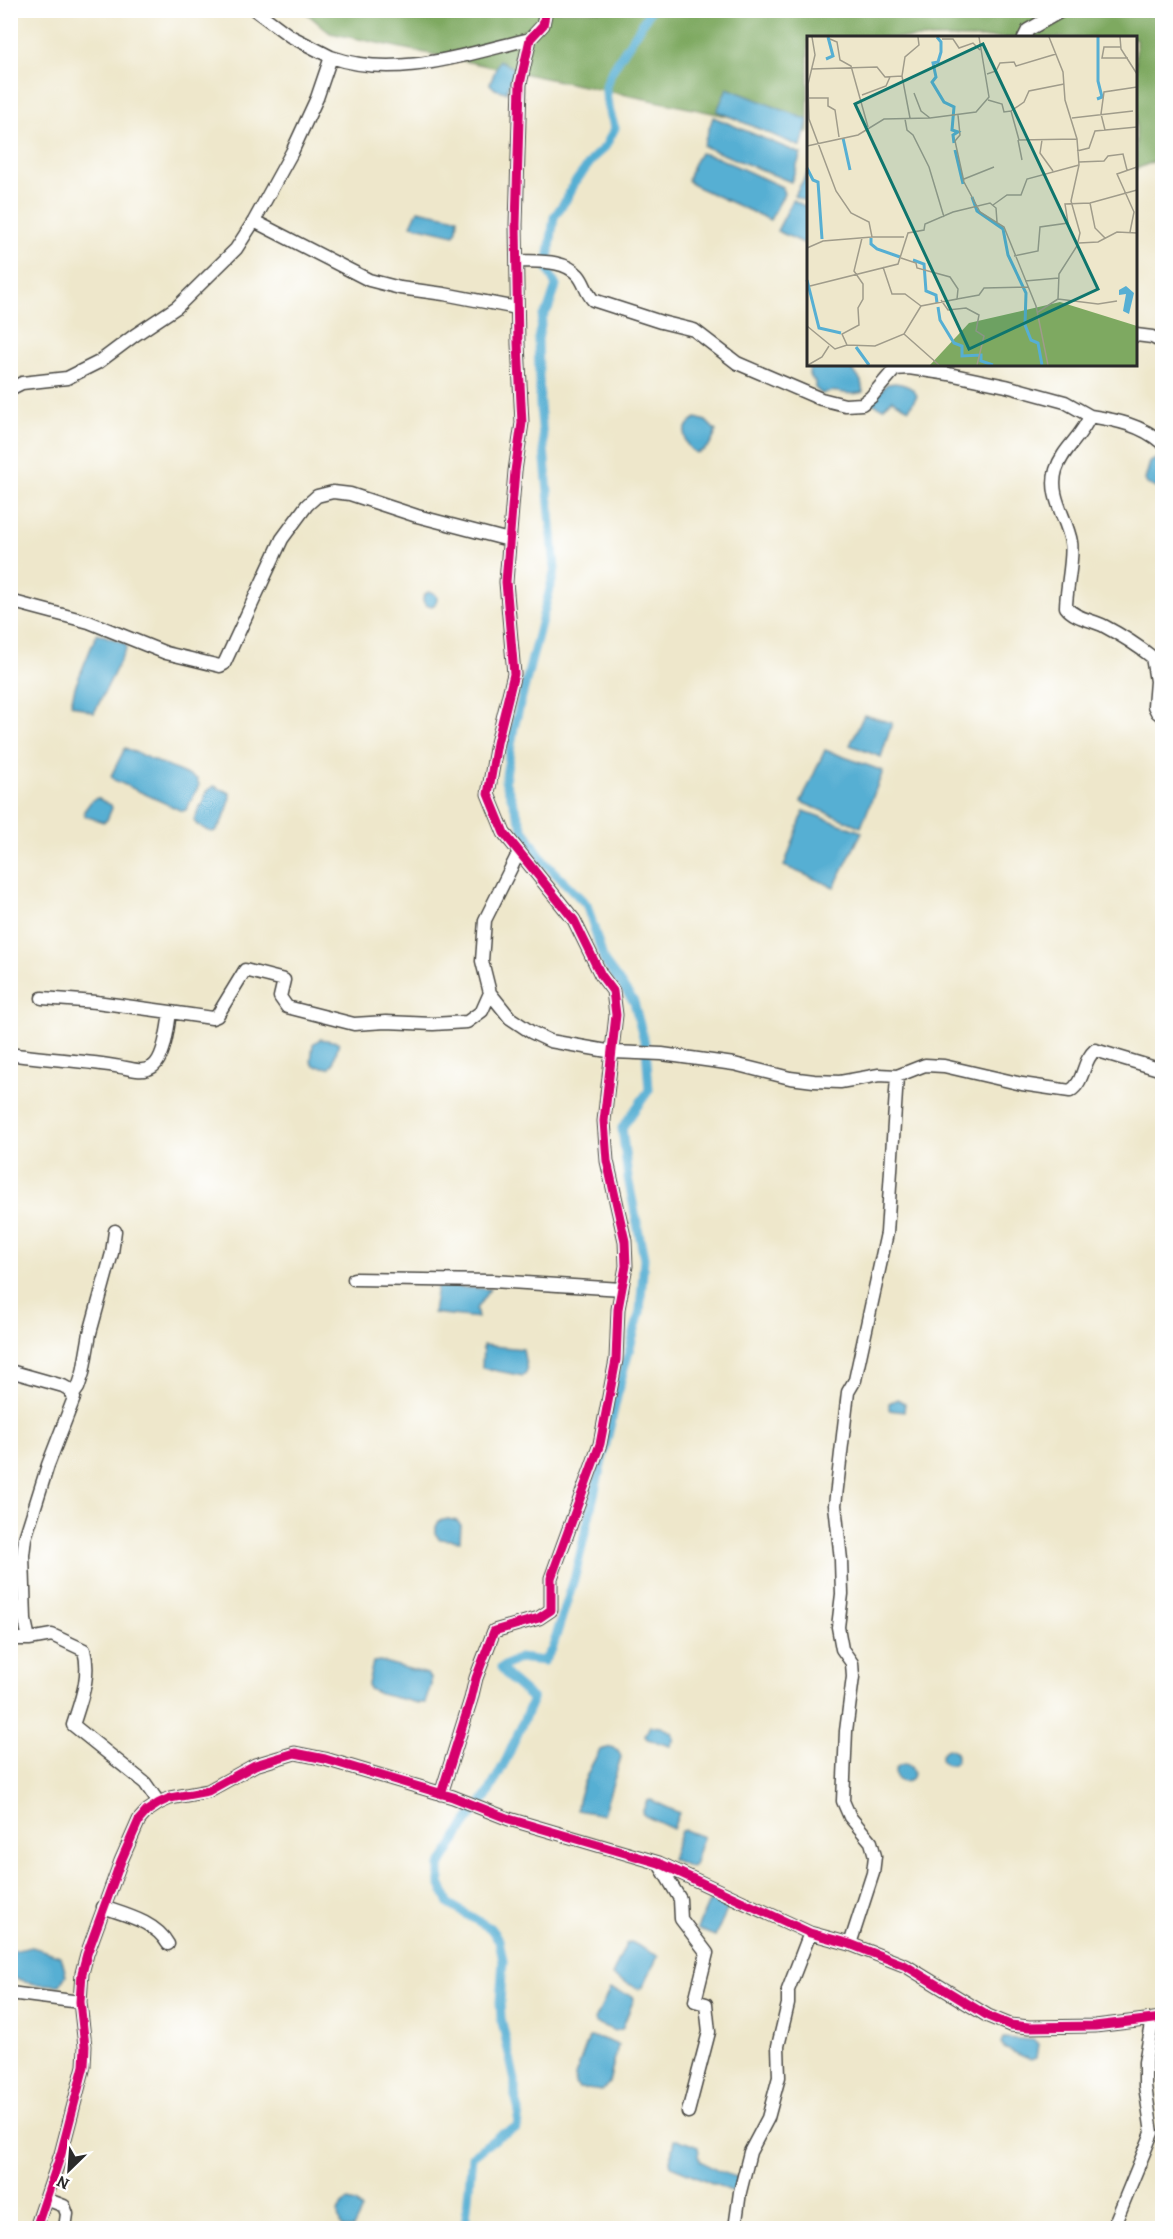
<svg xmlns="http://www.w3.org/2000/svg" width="1173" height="2239" viewBox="0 0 1173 2239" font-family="Alegreya,serif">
<rect width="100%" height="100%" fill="#fff"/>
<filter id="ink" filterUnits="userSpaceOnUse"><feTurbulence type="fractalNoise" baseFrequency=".0167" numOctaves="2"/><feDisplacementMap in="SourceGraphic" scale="12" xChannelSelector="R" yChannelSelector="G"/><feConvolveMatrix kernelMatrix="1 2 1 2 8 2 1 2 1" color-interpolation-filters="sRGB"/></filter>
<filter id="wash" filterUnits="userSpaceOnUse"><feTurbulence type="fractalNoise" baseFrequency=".008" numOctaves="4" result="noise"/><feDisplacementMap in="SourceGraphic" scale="24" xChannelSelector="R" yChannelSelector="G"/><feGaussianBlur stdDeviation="1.35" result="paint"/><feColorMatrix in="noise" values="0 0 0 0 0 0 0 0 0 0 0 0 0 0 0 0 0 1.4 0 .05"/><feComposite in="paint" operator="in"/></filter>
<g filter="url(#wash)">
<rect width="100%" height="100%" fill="#eee7cb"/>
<path fill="#7ea961" stroke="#546a46" stroke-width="1.5" d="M304,11H1162V158L1136,169V38H808V133L330,33Z"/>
<path fill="#56afd3" stroke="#406d7f" stroke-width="1.5" d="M499,60L515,69L506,92L495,89L490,84Z
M727,88L808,120L801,147L717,111Z
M713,117L801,154L791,182L703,146Z
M700,153L716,157L782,187L784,194L770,220L693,185L688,180L693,165Z
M808,172V202L794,196Z
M793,200L808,208V245L777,231Z
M418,210L458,218L457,230L454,235L411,225Z
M810,365H849L861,381L863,392C849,398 835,387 822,394L815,388V382L809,375Z
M895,383C905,385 913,386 917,396L909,409L892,400L883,408L871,403L887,384Z
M696,418L706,421L716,431C713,442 708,450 696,453C681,444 680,427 696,418Z
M1162,456V490H1161L1147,484L1145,480L1150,462Z
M423 599a7 7 0 1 1 14 0a7 7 0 1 1-14 0Z
M97,633L124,643L127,647L94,713L71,704L75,687Z
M864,715L892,723L881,757L850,745Z
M125,748L197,779L199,785L186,810L182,811L114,780L111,776Z
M825,750L883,771L861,827L801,802Z
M214,786L230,793C230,807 224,819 216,831L211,832L197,825L194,820L208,790Z
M97,798L111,805L112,808L107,820L103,822L85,816L84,811L92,800Z
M804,811L862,832L834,887L784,866Z
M320,1039L339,1042L333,1064L330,1068L314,1066L311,1061L313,1044Z
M437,1286L490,1289L476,1309L478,1318L433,1313Z
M483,1345L523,1349L527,1371L523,1376L482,1368Z
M897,1399L905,1403L904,1412L889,1410V1403Z
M448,1519L457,1521L461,1525L460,1541L440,1539L436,1535V1527L439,1521Z
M380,1661L427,1674L431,1678V1685L425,1703H418L380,1694L369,1689L368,1684L373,1662Z
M650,1726L661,1727L672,1732L674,1739L670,1746L647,1739L645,1735Z
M611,1747L618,1750L621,1757L603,1815L577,1810C578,1790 590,1767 600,1750Z
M941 1757a8 8 0 1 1 16 0a8 8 0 1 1-16 0Z
M895 1773a9 9 0 1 1 18 0a9 9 0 1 1-18 0Z
M651,1800L679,1813L673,1829L645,1816L642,1813L647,1801Z
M685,1830L703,1837L694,1865L691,1867L671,1859L680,1834L681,1831Z
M713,1900L729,1906L715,1936L697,1929L709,1902Z
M631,1942L658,1956L643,1987L639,1989L612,1976L626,1944Z
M32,1947L61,1956L66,1975L60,1985L35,1984L11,1977L12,1951Z
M610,1989L633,1996L634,1999L622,2029L615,2031L596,2023L595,2020Z
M589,2037L600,2038L618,2045L609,2083L602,2091L579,2088L575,2084V2076Z
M1003,2038L1034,2040L1038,2044L1036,2058L1031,2060L1004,2048L1001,2044Z
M677,2139L698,2147L700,2160C712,2169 723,2174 737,2177L739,2182L736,2193L671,2166L670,2161L674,2140Z
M348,2201L355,2203L362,2210L353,2228H342C337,2217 335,2207 348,2201Z
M633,2224H638L696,2228H630Z"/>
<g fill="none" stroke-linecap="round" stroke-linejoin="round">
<path stroke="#56afd3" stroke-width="9" d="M465,2228L472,2156L500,2135L517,2128L519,2111L515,2096V2081L501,2018L500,2002L503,1961L499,1940L490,1928L449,1904L440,1883V1866L464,1826L488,1794L507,1758L533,1699L511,1680L501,1668L519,1658L544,1661L552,1649L575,1576L621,1380L640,1312L644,1258L628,1178L622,1128L649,1090L646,1048L634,1002L604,961L587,905L544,862L523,829L505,781L514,728L555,569L540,405L538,339L543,316L549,307L556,286L547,268L554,217L566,200L573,185L595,156L605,147L615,128C611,116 605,100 606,87C608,70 641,30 650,10"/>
</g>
</g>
<g filter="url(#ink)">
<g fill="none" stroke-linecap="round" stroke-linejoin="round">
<g stroke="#484743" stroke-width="15">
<path id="minor" d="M255,10L290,36L331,57
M1024,38L1028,30L1063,10
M254,221L369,280L400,288L444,294L517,308
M518,261C538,262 564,259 578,275C585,283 585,291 593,300L661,322L694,330L737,363L821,399L845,405L862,404L871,397L895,369L909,368L949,374L1006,386L1065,402L1090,416
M1136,335L1152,337L1162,342
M10,389L22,383L67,378L99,362L135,335L177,307L236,249L254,221L292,152L317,98L331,57C396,80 466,54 530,39
M1162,443C1142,425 1116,420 1090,416C1081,438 1063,448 1056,470C1048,496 1067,518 1071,542C1074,557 1066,589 1066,607C1074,618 1092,620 1104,626C1121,635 1137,645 1152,657L1156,681L1154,706L1157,712L1162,716
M10,601L89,622L166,653L220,666L224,664L282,539L307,505L317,496L333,492L350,494L417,516L509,540
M519,852L485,920L482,961L490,993L510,1018L531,1032L550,1041L613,1052L662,1054L734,1064L790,1078L814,1081L840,1082L879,1075L897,1076L925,1065L944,1066L1022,1084L1070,1091C1085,1082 1082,1061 1095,1050L1162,1070
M42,998L96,1002L170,1012
M10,1054C47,1060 84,1060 121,1067C131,1069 143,1073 152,1067C165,1059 168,1026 170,1012L212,1018L217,1016L245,970L284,980L280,997L287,1007L354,1024L386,1022L433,1024L467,1022L482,1011L490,993
M354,1279L492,1281L622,1289
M10,1371L63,1386L70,1390L74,1398L48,1465L25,1538L23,1555L25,1620L29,1639L52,1635L84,1650C91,1676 81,1700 73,1725L145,1783L159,1803
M73,1395L78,1388L83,1373L90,1333L112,1253L115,1231
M10,1639H29
M441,1794L471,1699L476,1678L494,1631L539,1618L551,1610V1578L600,1444L616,1360L618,1309L626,1266L625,1241L607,1161L604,1121L616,1015L613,991L601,975L574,920L504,833L488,794L497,743L514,674L506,582L515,471L522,423L518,344L516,225L520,84L530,39L543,25L546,10
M659,1864L680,1899L681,1919L707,1953L695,2001L706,2004L709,2032L688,2112
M103,1907C126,1915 156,1922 168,1944
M850,1944L873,1873L875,1856L871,1842L850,1817L843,1801L846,1731L853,1677L852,1663L842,1649L838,1627L842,1594L841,1560L835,1505L848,1392L855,1380L887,1233L897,1076
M10,1993L80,2002
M46,2199L64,2206L67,2214L65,2228
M36,2228L61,2154L84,2066L85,2046L80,2002L82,1973L87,1954L121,1861L139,1820L147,1811L159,1803L170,1798L208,1791L255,1765L295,1753L325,1759L453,1797L509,1819L659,1863L810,1933L850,1944L906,1966L988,2016L1010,2025L1029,2027L1095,2026L1162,2018
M735,2228L740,2192L750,2152L768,2118L779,2077L778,2046L788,2004V1990L810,1933
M1113,2228L1152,2133L1145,2086V2062L1153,2019"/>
</g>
<use href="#minor" stroke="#fff" stroke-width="12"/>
<g stroke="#fff" stroke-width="13">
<path id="cycleway" d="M441,1794L471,1699L476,1678L494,1631L539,1618L551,1610V1578L600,1444L616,1360L618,1309L626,1266L625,1241L607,1161L604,1121L616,1015L613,991L601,975L574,920L504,833L488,794L497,743L514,674L506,582L515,471L522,423L518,344L516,225L520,84L530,39L543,25L546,10
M36,2228L61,2154L84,2066L85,2046L80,2002L82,1973L87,1954L121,1861L139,1820L147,1811L159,1803L170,1798L208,1791L255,1765L295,1753L325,1759L453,1797L509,1819L659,1863L810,1933L850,1944L906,1966L988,2016L1010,2025L1029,2027L1095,2026L1162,2018"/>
</g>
<use href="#cycleway" stroke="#d6006c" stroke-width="9"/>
</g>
</g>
<g transform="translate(807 36)">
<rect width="330" height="330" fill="#eee7cb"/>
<path d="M253,266L330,290V329H123L162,287Z" fill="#7ea961"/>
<path d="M319,250L327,257L322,278L316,275L319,258L312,259V254Z" fill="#56afd3"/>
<path fill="none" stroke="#56afd3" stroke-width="3" d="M130,1L134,6V16L131,26L126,27L129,41L125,46L137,66L147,71L145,94L151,96L146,99L147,107M19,23L26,20L21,1M290,63L295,61L291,45V1M36,102L43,134M148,114L156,148M0,132L6,144L11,146L15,203M165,161L170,175L196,193L201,219L219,257L218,289L224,304L231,307L235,329M64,202V208L70,213L93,221M106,224L117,228L119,255L129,259L130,267M0,244L12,292L34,297M131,271L133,284L147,307L155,310V320L174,319V325L186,329M49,311L62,329"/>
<path fill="none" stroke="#a09c8b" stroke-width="1.5" d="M5,1L8,19L1,48L2,83L29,155L44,177L62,186L65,201H97M313,1L314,13L330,38M23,3L30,6L33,24L44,30L61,91M135,3H146L152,12L166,7L173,14M314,11H297L295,22H321M4,33L70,31L78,41L95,40L103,82M180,38L189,35L193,27L207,26L209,30L249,18M95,40L98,21L112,9L111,1M107,57L114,75L123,82M55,59L79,50L83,41M1,62H21V70L28,74L32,101M181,64L195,68L197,76L204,75L212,104L270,103M204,75L217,66L222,55L257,48M151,79L153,99L148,105L157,146L173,176L197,191L229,270L241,329M265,82L326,75M98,83L100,94L106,99L122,131L137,181M298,94L294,78L297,56L330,51M211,104L215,124M235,104L233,117L246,135M0,110L51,99L77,83L123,82L169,76L182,61L172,1M270,115L282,112L288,95L330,91M272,126L297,125L301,120L316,118L320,134M157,143L187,131M283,167L288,192L298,202M186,169L200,159H214L220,143L272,129M323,196L327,176L310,138L330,131M272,207L291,206L310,196L330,197M0,212L16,205L65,201M207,220L231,215L233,191L261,187L258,168L283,167L330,154M76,231L85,258H98L114,270M218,245L252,242M3,250L91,228L101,197L117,194L118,188L146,176L183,167L189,172L190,186M150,263L172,259L177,252L221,251M251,263L291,268L310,265M134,264L141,274L159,272L172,279L169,295L177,300L170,329M231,276L251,263L252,238L270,210L273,197L264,165L272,129L270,103L258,64L256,36L242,1M0,290L28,313L40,309L68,310L97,298L114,270L150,263L151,253L143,241L110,232L109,227L94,222M97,298L132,329M40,309L35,298L52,289L51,272L56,263V248L47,235L55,202M1,329L15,321L22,310"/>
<path fill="#0f766e" fill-opacity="0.15" stroke="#0f766e" stroke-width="3" d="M176,8L291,253L162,313L48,68Z"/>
<rect width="330" height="330" fill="none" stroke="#2b2b2b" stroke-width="3"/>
</g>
<rect width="1173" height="2239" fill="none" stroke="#fff" stroke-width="36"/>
<g transform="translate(69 2170) rotate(205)" stroke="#ffffff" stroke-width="4.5" paint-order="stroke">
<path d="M0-4.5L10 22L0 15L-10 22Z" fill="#2b2b2b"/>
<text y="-9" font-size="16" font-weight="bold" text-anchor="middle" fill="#2b2b2b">N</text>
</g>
</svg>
